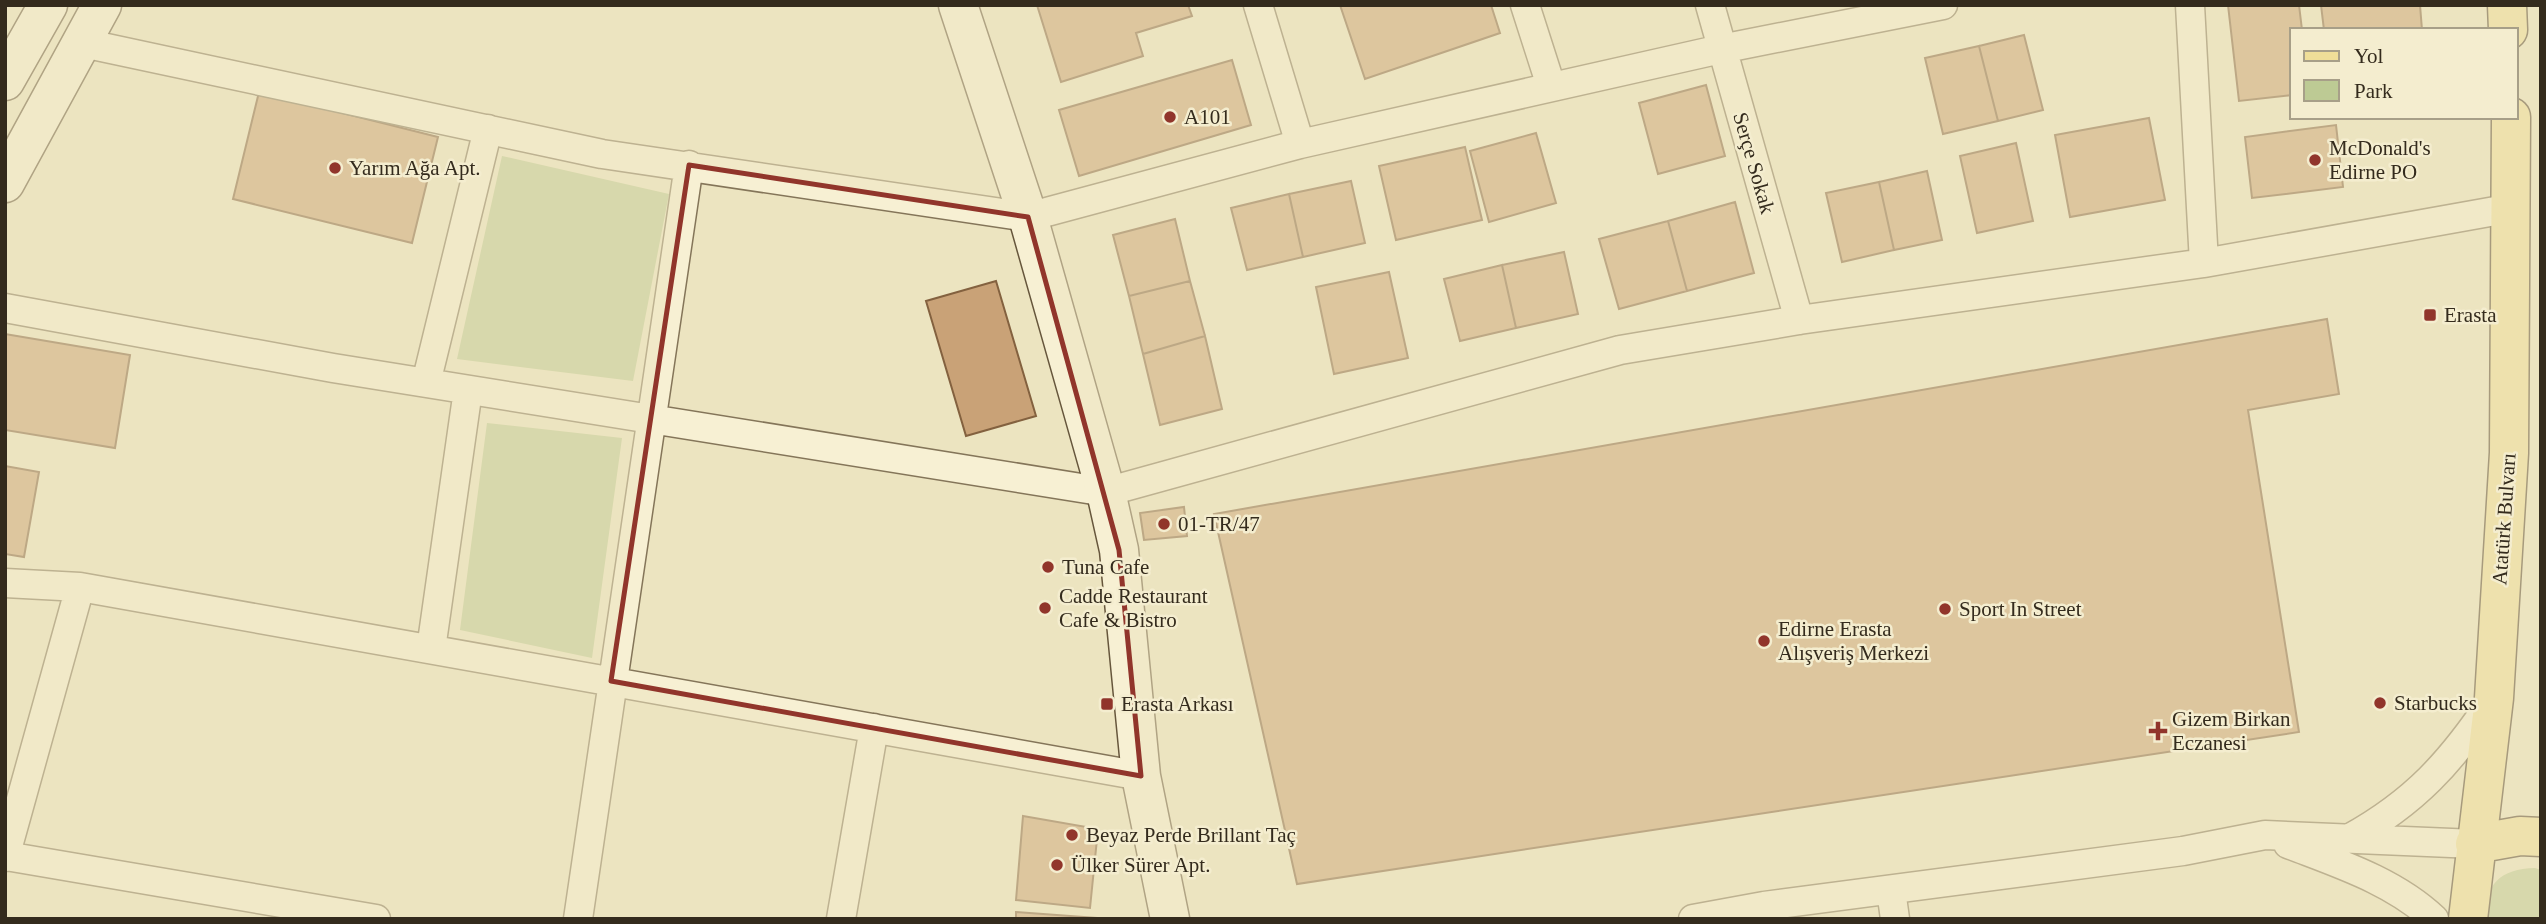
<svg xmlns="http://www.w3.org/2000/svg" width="2546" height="924" viewBox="0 0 2546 924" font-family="Georgia,serif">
<rect width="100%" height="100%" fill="#ece4c0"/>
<path fill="#bdca94" d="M502,156L669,194L633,381L457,359Z
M487,423L622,438L592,658L460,630Z
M2535,868L2541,870V919H2485C2485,884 2500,869 2535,868Z"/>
<path fill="#c9a277" stroke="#83613f" stroke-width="2" d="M1037,5H1188L1192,16L1136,33L1143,56L1061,82Z
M1340,5H1491L1500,33L1365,79Z
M2228,5H2299L2302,30H2292V95L2239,101Z
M2321,5H2420L2422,30H2324Z
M2024,35L2043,110L1998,121L1979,46Z
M1979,46L1998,121L1943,134L1925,58Z
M1232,60L1251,125L1079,176L1059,110Z
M1706,85L1725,156L1658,174L1639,103Z
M259,92L438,137L412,243L233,199Z
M2149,118L2165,200L2070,217L2055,135Z
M2336,125L2343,187L2252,198L2245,137Z
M1536,133L1556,203L1489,222L1470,151Z
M2016,143L2033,221L1977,233L1960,156Z
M1465,147L1482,220L1396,240L1379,166Z
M1927,171L1942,240L1894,250L1879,182Z
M1351,181L1365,243L1303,257L1289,194Z
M1879,182L1894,250L1842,262L1826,193Z
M1289,194L1303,257L1247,270L1231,208Z
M1735,202L1754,273L1687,291L1668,221Z
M1175,219L1190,281L1129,296L1113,235Z
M1668,221L1687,291L1619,309L1599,239Z
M1564,252L1578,314L1516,328L1502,265Z
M1502,265L1516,328L1460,341L1444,279Z
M1389,272L1408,358L1334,374L1316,287Z
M996,281L1036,416L966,436L926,301Z
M1190,281L1205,336L1143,354L1129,296Z
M2327,319L2339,394L2248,410L2299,732L1297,884L1214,514Z
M5,334L130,355L115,448L5,430Z
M1205,336L1222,409L1160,425L1143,354Z
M5,466L39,472L24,557L5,554Z
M1184,507L1187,536L1144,540L1140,513Z
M1023,816L1098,829L1090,908L1016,900Z
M1016,912L1111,919H1016Z"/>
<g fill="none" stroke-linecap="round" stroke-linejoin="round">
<g stroke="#847559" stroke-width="31">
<path id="street" d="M1258,5L1300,144
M1525,5L1551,86
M1710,5L1799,320
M2190,5L2204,263
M83,43L602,154L1028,217L1300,144L1721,49L1943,5
M5,308L333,368L1106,492L1620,350L1799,320L2204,263L2512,208
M426,383L488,129
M5,583L80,587L1141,776
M431,649L468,390
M2350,838C2415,802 2451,762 2492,701
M2288,844C2337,863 2394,881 2434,919
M6,856L376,919
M5,857L80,587
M1891,890L1895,919
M578,919L689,165
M841,919L874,728
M1693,919L1764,906L2183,851L2265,835L2475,844"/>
</g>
<g stroke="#66563c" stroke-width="41">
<path id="secondary" d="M958,5L1028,217L1106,492L1119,550L1141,776L1170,919
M5,81L48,5
M5,183L102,5"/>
</g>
<g stroke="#52422d" stroke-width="41">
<path id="primary" d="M2507,5L2508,30
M2475,844L2520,836L2541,837
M2468,919L2494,698L2509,453L2511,117"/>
</g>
<use href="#street" stroke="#f7f0d3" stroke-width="28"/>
<use href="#secondary" stroke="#f7f0d3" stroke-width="38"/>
<use href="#primary" stroke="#efde98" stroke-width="38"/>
</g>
<path d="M0 0H2546V924H0ZM689,165L1028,217L1119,550L1141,776L611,681Z" fill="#ece4c0" fill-opacity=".55" fill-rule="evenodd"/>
<path fill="none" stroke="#91352b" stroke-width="5" stroke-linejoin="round" d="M689,165L1028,217L1119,550L1141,776L611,681Z"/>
<g fill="#91352b" stroke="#f4edcf" stroke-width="2.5">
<circle cx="1170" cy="117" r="7"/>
<circle cx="2315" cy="160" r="7"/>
<circle cx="335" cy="168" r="7"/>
<rect x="2423" y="308" width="14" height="14" rx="3.5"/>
<circle cx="1164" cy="524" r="7"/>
<circle cx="1048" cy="567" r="7"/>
<circle cx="1045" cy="608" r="7"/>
<circle cx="1945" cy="609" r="7"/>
<circle cx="1764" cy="641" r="7"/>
<circle cx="2380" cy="703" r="7"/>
<rect x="1100" y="697" width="14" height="14" rx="3.5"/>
<path d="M2154.5 720.5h7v7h7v7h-7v7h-7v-7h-7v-7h7z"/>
<circle cx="1072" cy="835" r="7"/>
<circle cx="1057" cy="865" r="7"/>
</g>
<g text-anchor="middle" stroke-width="5" stroke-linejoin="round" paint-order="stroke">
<g font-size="21" fill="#342b1d" stroke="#f4edcf" text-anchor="start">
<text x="1184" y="124">A101</text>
<text x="2329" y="155">McDonald's<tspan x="2329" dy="24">Edirne PO</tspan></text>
<text x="349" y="175">Yarım Ağa Apt.</text>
<text x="2444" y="322">Erasta</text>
<text x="1178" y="531">01-TR/47</text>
<text x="1062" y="574">Tuna Cafe</text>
<text x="1059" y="603">Cadde Restaurant<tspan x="1059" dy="24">Cafe &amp; Bistro</tspan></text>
<text x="1959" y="616">Sport In Street</text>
<text x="1778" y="636">Edirne Erasta<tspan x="1778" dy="24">Alışveriş Merkezi</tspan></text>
<text x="2394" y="710">Starbucks</text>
<text x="1121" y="711">Erasta Arkası</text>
<text x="2172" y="726">Gizem Birkan<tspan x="2172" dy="24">Eczanesi</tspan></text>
<text x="1086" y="842">Beyaz Perde Brillant Taç</text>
<text x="1071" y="872">Ülker Sürer Apt.</text>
</g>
<g font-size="21" fill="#342b1d" stroke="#f4edcf">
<text transform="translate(1754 163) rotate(74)" y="7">Serçe Sokak</text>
<text transform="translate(2504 519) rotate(-86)" y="7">Atatürk Bulvarı</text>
</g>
</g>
<rect width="2546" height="924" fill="none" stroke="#342b1d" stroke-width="14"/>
<rect x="2290" y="28" width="228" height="91" fill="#f4edcf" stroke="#a79f88" stroke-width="2"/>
<rect x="2304" y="51" width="35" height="10" fill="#efde98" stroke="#a79f88" stroke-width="2"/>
<text x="2354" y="63" font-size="21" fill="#342b1d">Yol</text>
<rect x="2304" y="80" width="35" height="21" fill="#bdca94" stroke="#a79f88" stroke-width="2"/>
<text x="2354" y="98" font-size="21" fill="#342b1d">Park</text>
</svg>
